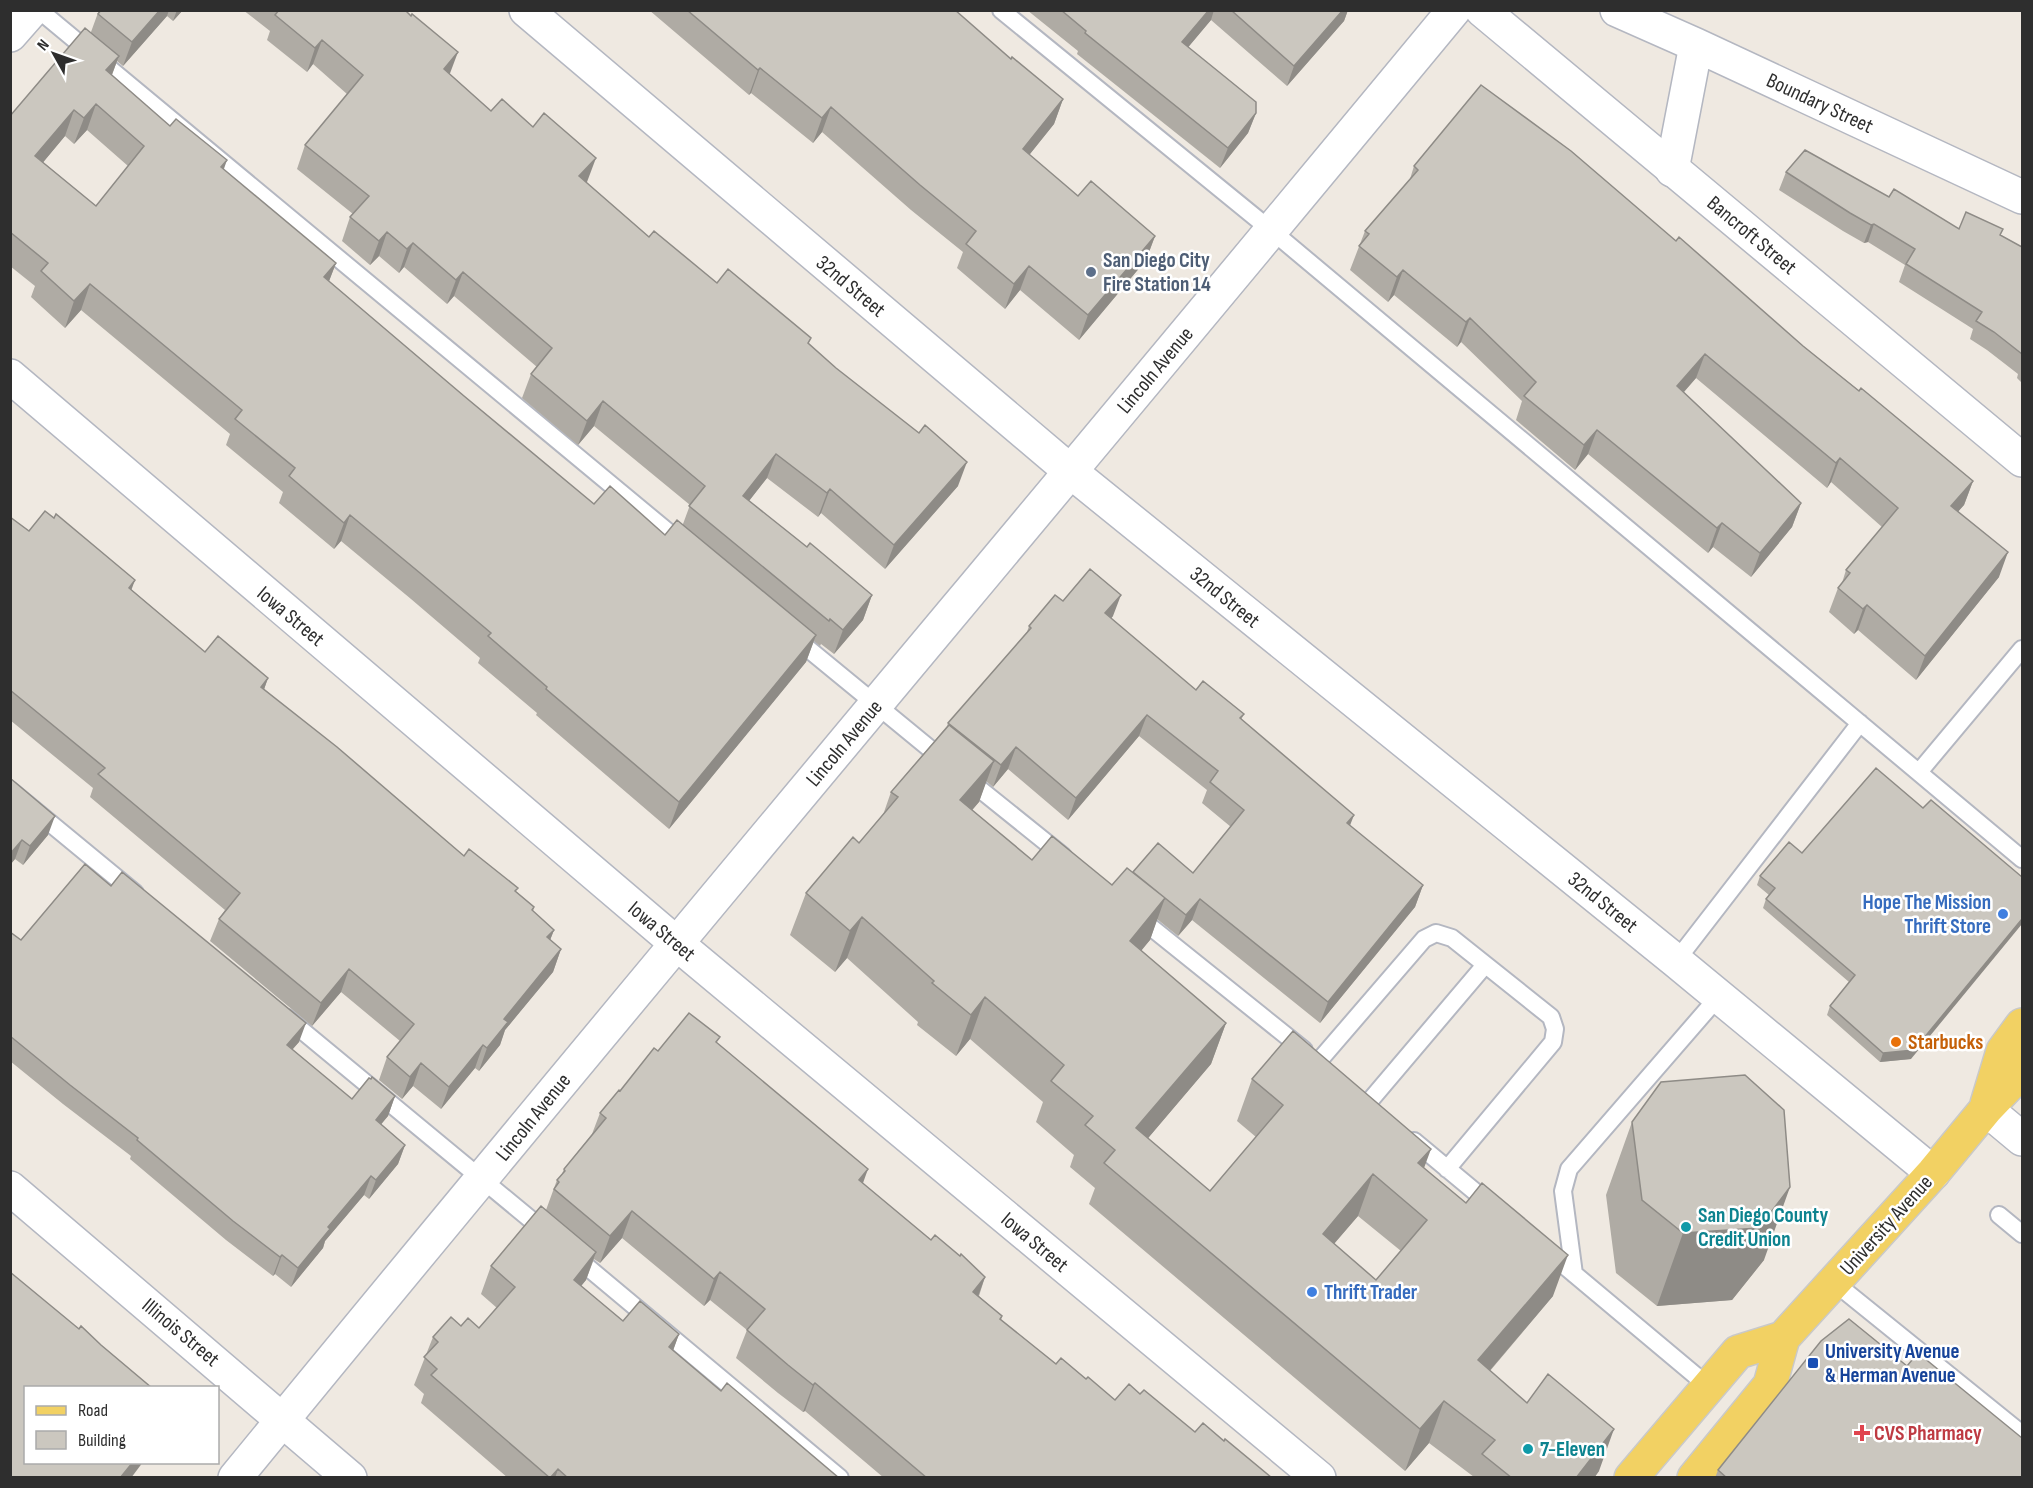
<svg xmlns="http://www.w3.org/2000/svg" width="2033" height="1488" viewBox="0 0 2033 1488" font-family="'Sofia Sans Condensed',sans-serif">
<rect width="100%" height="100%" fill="#efe9e1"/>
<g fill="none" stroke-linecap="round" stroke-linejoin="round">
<g stroke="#b4b7c1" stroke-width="20">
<path id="service" d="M39,10L685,546
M1001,10L1272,231L2022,859
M795,638L946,762
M1919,772L2022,649
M966,778L1063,856
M10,790L135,893
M1137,916L1304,1050
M1676,961L1860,723
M287,1018L547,1233
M1318,1062L1424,939L1436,933L1452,938L1551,1017L1555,1029L1553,1042L1447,1169
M1368,1103L1485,965
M1414,1141L1491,1205
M1999,1215L2022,1234
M1548,1252L1708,1386
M573,1255L840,1478
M1574,1274L1563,1191L1569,1169L1719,996
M1835,1283L2022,1434"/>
</g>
<g stroke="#b4b7c1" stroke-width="36">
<path id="minor" d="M526,10L1070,471L1676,961L1933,1173
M1482,10L2022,460
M10,35L32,10
M10,376L676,943L1319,1478
M1986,1109L2022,1139
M10,1188L350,1478"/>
</g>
<g stroke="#b4b7c1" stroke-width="36">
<path id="tertiary" d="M1617,10L1696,45L2022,197
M1672,170L1696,45"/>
</g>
<g stroke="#b4b7c1" stroke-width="36">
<path id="secondary" d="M235,1478C638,985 1049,500 1454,10"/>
</g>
<g stroke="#c9c9c9" stroke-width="36">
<path id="primary" d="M1987,1104L2003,1051L2022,1025
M1631,1478L1738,1352L1783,1338
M1694,1478L1770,1385L1783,1338L1933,1173L1986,1109L2022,1071"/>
</g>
<use href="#service" stroke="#fff" stroke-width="16"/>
<use href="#minor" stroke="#fff" stroke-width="33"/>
<use href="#tertiary" stroke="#fff" stroke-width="33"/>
<use href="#secondary" stroke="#fff" stroke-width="33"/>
<use href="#primary" stroke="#f2d163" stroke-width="33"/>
</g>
<path fill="#afaba4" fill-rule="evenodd" d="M99,10H183L173,21L167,16L123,66L117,61L112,75L170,126L336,263L329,281L464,396L594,504L665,535L683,524L690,505L594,426L578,445L522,398L531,374L537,367L454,296L447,304L404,267L399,273L379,256L370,265L342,241L350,217L353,214L297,169L305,145L347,94L313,64L307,72L267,40L270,31L243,10H405L450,74L491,111L586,182L649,237L809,344L958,486L885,569L821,513L818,517L767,478L749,501L807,547L872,595L863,620L834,654L821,644L820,646L814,641L806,662L669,829L536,715L537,713L478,663L480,658L411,599L341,541L334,549L279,503L283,492L226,445L230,434L81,310L65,328L31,297L35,286L10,266V116L91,32ZM87,130L128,166L96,206L43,162L65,136L74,144Z
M649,10H955L1011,59L1063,99L1054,124L1029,155L1078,196L1155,236L1146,260L1079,340L1020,290L1005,309L957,268L963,252L911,210L822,132L813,143L751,93L749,95Z
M1027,10H1348L1344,21L1287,86L1211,20L1188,47L1256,113L1248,133L1220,168L1077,54L1078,51Z
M1414,166L1676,241L1803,346L1973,481L1964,505L1958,511L1999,577L1916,680L1858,630L1854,634L1829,612L1838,588L1842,583L1846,570L1882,527L1831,482L1827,488L1696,378L1684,392L1801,503L1792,527L1751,577L1713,547L1708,553L1588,454L1575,470L1516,420L1522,401L1461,342L1457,347L1394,295L1388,302L1350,270L1365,231L1410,179Z
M1786,172L1889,197L1959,229L2001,235L2022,247V383L2017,378L2018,374L1987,350L1970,339L1973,329L1899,282L1905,265L1868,242L1864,243L1843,231L1779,190Z
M10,517L29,531L132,590L205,652L268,678L264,689L464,856L517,892L534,907L533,911L554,930L550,940L561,949L553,972L505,1030L500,1045L479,1071L475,1068L441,1109L413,1086L402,1099L379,1080L387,1057L400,1041L341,992L312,1026L210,941L219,919L225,910L90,797L93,788L10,720Z
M1063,601L1113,616L1111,618L1196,690L1244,714L1241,720L1350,826L1423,885L1415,907L1320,1023L1192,920L1178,936L1157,919L1150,940L1141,950L1226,1023L1211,1064L1148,1138L1210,1191L1256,1137L1237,1121L1252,1079L1424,1168L1553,1296L1490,1371L1599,1471L1594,1478H1474V1477L1429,1443L1405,1471L1089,1204L1095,1188L1070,1167L1074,1155L1036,1122L1043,1102L970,1039L956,1056L917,1025L918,1022L847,958L835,972L790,935L806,893L859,843L883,815L891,792L947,726L948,723L1027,632L1029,626ZM1139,736L1207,790L1202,803L1231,827L1193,873H1133L1112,885L1032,860L972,810L979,802L986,781L993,787L1008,769L1068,820ZM1358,1216L1401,1251L1376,1280L1334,1244Z
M10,778L48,835L23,865L15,859L10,865Z
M1789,842L1911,1059L1880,1062L1827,1015L1830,1006L1849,982L1763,908L1766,899L1769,895L1757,885L1760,876Z
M10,932L21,940L299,1042L292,1049L352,1099L395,1096L388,1116L381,1124L405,1145L398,1164L369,1199L364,1195L325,1241L323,1248L291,1287L275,1274L273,1276L226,1240L130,1159L131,1156L63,1104L10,1061Z
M717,1044L863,1184L931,1240L985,1277L979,1296L1002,1316L1001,1320L1056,1364L1086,1379L1115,1400L1140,1394L1195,1432L1272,1478H884L805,1411L803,1412L778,1393L736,1358L747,1330L710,1300L704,1306L622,1238L600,1263L594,1259L586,1280L581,1286L623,1321L679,1334L673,1350L721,1391L839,1478H508L421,1403L424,1394L414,1385L433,1337L461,1326L479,1328L497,1308L481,1294L491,1266L546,1210L557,1180L561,1176L564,1169L592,1134L600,1113L658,1051Z
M1632,1122L1764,1260L1732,1300L1657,1306L1616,1273L1606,1195Z
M1907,1366L2022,1478H1715L1718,1470Z"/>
<path fill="#8e8b86" d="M160,10H169L167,16L123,66L132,42Z
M177,10H183L173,21Z
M1209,10H1214L1211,20L1175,63L1182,42Z
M1343,10H1348L1344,21L1287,86L1294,66Z
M322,40L313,64L307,72L315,48Z
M458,52L449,76L444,69Z
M119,56L109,82L106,70Z
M760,68L751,93L749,95L758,70Z
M1063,99L1054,124L1014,174L1023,149Z
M96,104L87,130L74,144L84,118Z
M831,107L822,132L813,143L822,118Z
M74,110L65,136L26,183L35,156Z
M1256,113L1248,133L1220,168L1228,148Z
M596,158L587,182L571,201L579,176Z
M227,160L218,186L221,167Z
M1874,224L1868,242L1864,243L1871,225Z
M387,232L379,256L370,265L379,241Z
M1155,236L1146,260L1079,340L1088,315Z
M413,243L404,267L399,273L407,249Z
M336,263L326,289L324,277Z
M1029,266L1020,290L1005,309L1014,284Z
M1403,270L1394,295L1388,302L1397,277Z
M463,272L454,296L447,304L456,280Z
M90,284L81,310L65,328L74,301Z
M1470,318L1461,342L1457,347L1466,322Z
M1705,354L1696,378L1668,410L1677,386Z
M603,401L594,426L578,445L587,421Z
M1597,430L1588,454L1575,470L1584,445Z
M776,454L767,478L734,520L743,496Z
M1840,458L1831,482L1827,488L1836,463Z
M967,462L958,486L885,569L894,545Z
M1973,481L1964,505L1942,530L1951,506Z
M830,489L821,513L818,517L827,493Z
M1801,503L1792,527L1751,577L1760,553Z
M350,515L341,541L334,549L344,523Z
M1722,523L1713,547L1708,553L1717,528Z
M2008,552L1999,577L1916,680L1925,656Z
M135,580L127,602L129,588Z
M872,595L863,620L834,654L843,630Z
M1121,595L1113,616L1098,635L1105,613Z
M1867,605L1858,630L1854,634L1863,609Z
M816,635L806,662L669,829L679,802Z
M268,678L260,701L261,687Z
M1147,715L1139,736L1068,820L1076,798Z
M1016,747L1008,769L993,787L1001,765Z
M994,761L979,802L945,842L960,800Z
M1354,815L1346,836L1347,823Z
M55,816L48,835L23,865L30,846Z
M22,840L15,859L10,865V854Z
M1423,885L1415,907L1320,1023L1328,1002Z
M1165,898L1150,940L1115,983L1130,941Z
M1200,899L1192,920L1178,936L1186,915Z
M862,917L847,958L835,972L850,931Z
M2022,919V924L1911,1059L1880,1062L1883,1053Z
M554,930L545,953L547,937Z
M561,949L553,972L505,1030L500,1045L479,1071L487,1048L504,1019Z
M349,969L341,992L312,1026L321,1003Z
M985,997L970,1039L956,1056L971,1015Z
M306,1023L299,1042L280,1064L287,1045Z
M1226,1023L1211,1064L1121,1170L1136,1128Z
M483,1045L475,1068L441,1109L449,1087Z
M421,1063L413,1086L402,1099L410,1077Z
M395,1096L388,1116L369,1139L376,1120Z
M405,1145L398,1164L369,1199L376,1180Z
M1431,1149L1416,1190L1418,1163Z
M868,1169L858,1197L859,1180Z
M1373,1174L1358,1216L1307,1275L1323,1234Z
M371,1176L364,1195L325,1241L323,1248L291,1287L298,1268L328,1227Z
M1790,1187L1764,1260L1732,1300L1657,1306L1683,1233Z
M632,1211L622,1238L600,1263L610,1236Z
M596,1252L586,1280L564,1307L574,1280Z
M282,1255L275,1274L273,1276L280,1257Z
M1568,1255L1553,1296L1463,1402L1478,1360Z
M720,1272L710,1300L704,1306L714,1279Z
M985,1277L975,1305L973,1292Z
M679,1334L669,1362V1347Z
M815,1383L805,1411L803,1412L813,1385Z
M1444,1401L1429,1443L1405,1471L1420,1429Z
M1614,1429L1599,1471L1594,1478H1576Z
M133,1462H143L131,1478H120Z
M558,1469L555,1478H550Z"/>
<path fill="#cbc7bf" stroke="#8e8b86" stroke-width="1.5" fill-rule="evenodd" d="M101,10H160L132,42L98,14Z
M279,10H405L411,16L412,14L458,52L444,69L491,111L502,99L533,127L544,113L596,158L579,176L649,237L654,231L717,283L728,269L811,338L808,343L836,368L919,433L925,425L967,462L894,545L830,489L827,493L776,454L743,496L807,547L810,543L872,595L843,630L830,619L829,621L689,506L705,486L603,401L587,421L531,374L552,348L463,272L456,280L413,243L407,249L387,232L379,241L350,217L369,196L305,145L363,75L322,40L315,48L275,15Z
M687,10H955L1011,59L1012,57L1063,99L1023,149L1078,196L1091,181L1155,236L1088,315L1029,266L1014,284L966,244L976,231L920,185L831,107L822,118L760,68L758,70Z
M1061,10H1209L1182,42L1256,102V113L1228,148L1085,33L1086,31Z
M1231,10H1343L1294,66Z
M85,28L119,56L106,70L170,126L176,119L227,160L221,167L336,263L324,277L464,396L594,504L610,486L665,535L677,520L816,635L679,802L546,689L547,687L488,636L491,633L420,573L350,515L344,523L289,476L295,468L235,419L242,410L90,284L74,301L41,271L48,263L10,232V116ZM96,104L144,146L96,206L35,156L74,110L84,118Z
M1481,85L1571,151L1676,241L1679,237L1803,346L1859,391L1861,388L1973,481L1951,506L2008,552L1925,656L1867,605L1863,609L1838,588L1850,573L1846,570L1898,508L1840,458L1836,463L1705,354L1677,386L1801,503L1760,553L1722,523L1717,528L1597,430L1584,445L1524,396L1536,382L1470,318L1466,322L1403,270L1397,277L1359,246L1369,234L1365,231L1418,170L1414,166Z
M1805,150L1889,197L1894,189L1959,229L1966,212L2003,229L2000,235L2022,247V354L1994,332L1976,321L1982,312L1906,264L1915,249L1874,224L1871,225L1850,213L1786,172Z
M45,511L54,518L56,514L135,580L129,588L205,652L218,636L268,678L261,687L337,747L464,856L469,849L518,888L515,891L534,907L532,910L554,930L547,937L561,949L504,1019L508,1022L487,1048L483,1045L449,1087L421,1063L410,1077L387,1057L414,1024L349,969L321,1003L219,919L240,893L98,774L105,768L10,690V517L29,531Z
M1090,569L1121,595L1105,613L1196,690L1203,681L1244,714L1240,718L1354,815L1347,823L1423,885L1328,1002L1200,899L1186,915L1133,872L1158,843L1193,873L1244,810L1210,782L1218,771L1147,715L1076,798L1016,747L1001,765L948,723L1031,628L1029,626L1055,595L1063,601Z
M949,725L994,761L960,800L1032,860L1052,836L1112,885L1127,868L1165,898L1130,941L1226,1023L1136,1128L1210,1191L1283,1105L1252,1079L1293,1031L1431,1149L1418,1163L1466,1203L1482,1183L1568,1255L1478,1360L1527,1403L1548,1374L1614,1429L1576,1478H1512L1482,1454L1495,1440L1444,1401L1420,1429L1104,1163L1115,1150L1085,1125L1093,1116L1051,1081L1064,1065L985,997L971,1015L932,983L934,981L862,917L850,931L806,893L853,837L859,843L898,797L891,792ZM1373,1174L1427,1220L1376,1280L1323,1234Z
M1876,768L1923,808L1931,800L2022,877V919L1914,1050L1883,1053L1830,1006L1855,975L1766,899L1775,888L1760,876L1789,842L1802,853Z
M10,778L55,816L30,846L22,840L10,854Z
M85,864L111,886L122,872L306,1023L287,1045L352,1099L369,1078L371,1079L372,1077L395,1096L376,1120L405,1145L376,1180L371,1176L328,1227L330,1229L298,1268L282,1255L280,1257L233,1221L137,1140L138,1138L70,1085L10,1036V932L21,940Z
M689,1013L720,1037L716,1042L868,1169L859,1180L931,1240L935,1235L960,1256L961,1254L985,1277L973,1292L1002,1316L1000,1319L1056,1364L1061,1358L1086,1379L1088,1377L1115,1400L1129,1384L1140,1394L1144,1390L1195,1432L1203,1423L1224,1441L1225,1439L1272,1478H927L815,1383L813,1385L788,1365L747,1330L765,1309L720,1272L714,1279L632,1211L610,1236L554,1189L559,1182L557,1180L565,1171L564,1169L606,1118L600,1113L619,1090L620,1091L654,1048L658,1051Z
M1745,1075L1784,1110L1790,1187L1759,1228L1683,1233L1642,1200L1632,1122L1661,1082Z
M541,1206L596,1252L574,1280L623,1321L640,1301L679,1334L669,1347L721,1391L727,1383L839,1478H568L558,1469L550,1478L431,1375L437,1369L424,1357L438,1342L433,1337L451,1317L461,1326L468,1318L479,1328L515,1287L491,1266Z
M10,1272L79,1329L81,1326L101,1345L152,1388H26V1462H133L120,1478H10Z
M1849,1319L1907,1366L1918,1353L2022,1438V1478H1727L1718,1470L1821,1341Z"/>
<circle fill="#5c6f8a" stroke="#fff" stroke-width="2" cx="1091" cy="272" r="6"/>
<g fill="#3f7fe0" stroke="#fff" stroke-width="2">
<circle cx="2003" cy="914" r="6"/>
<circle cx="1312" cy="1292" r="6"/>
</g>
<circle fill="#e8710a" stroke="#fff" stroke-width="2" cx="1896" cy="1042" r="6"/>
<g fill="#0f9aa8" stroke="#fff" stroke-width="2">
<circle cx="1686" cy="1227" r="6"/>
<circle cx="1528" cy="1449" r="6"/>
</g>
<rect fill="#1a4fb4" stroke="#fff" stroke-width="2" x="1807" y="1357" width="12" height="12" rx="3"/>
<path fill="#e0444e" stroke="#fff" stroke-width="2" d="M1859 1424h6v6h6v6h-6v6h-6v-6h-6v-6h6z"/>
<g text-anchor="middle" stroke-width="5" stroke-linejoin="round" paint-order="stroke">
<g font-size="21" fill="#2e2e2e" stroke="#fff">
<text transform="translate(1820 103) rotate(25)" y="7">Boundary Street</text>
<text transform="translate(1752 235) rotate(40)" y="7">Bancroft Street</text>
<text transform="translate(851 286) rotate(40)" y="7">32nd Street</text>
<text transform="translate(1155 370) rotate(-50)" y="7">Lincoln Avenue</text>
<text transform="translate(1225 597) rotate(39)" y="7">32nd Street</text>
<text transform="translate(291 616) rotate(40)" y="7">Iowa Street</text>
<text transform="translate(844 743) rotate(-50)" y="7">Lincoln Avenue</text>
<text transform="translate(1603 902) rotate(39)" y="7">32nd Street</text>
<text transform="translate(662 931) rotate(40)" y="7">Iowa Street</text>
<text transform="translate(533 1117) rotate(-51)" y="7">Lincoln Avenue</text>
<text transform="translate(1886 1225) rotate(-48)" y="7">University Avenue</text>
<text transform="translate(1035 1242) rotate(40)" y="7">Iowa Street</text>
<text transform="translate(181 1332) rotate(40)" y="7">Illinois Street</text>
</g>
<g font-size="21" font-weight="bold" fill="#4e5e75" stroke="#fff" text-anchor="start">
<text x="1103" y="267">San Diego City<tspan x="1103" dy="24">Fire Station 14</tspan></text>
</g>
<g font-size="21" font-weight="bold" fill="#366cbe" stroke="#fff" text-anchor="end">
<text x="1991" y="909">Hope The Mission<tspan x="1991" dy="24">Thrift Store</tspan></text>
<text x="1324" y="1299" text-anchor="start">Thrift Trader</text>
</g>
<g font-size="21" font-weight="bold" fill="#c56008" stroke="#fff" text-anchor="start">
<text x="1908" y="1049">Starbucks</text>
</g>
<g font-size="21" font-weight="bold" fill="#0d838f" stroke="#fff" text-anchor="start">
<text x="1698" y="1222">San Diego County<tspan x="1698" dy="24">Credit Union</tspan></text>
<text x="1540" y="1456">7-Eleven</text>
</g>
<g font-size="21" font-weight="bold" fill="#164399" stroke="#fff" text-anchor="start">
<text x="1825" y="1358">University Avenue<tspan x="1825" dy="24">&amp; Herman Avenue</tspan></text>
</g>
<g font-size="21" font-weight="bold" fill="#be3a42" stroke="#fff" text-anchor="start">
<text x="1874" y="1440">CVS Pharmacy</text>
</g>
</g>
<rect width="2033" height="1488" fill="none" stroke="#2e2e2e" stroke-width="24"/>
<rect x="24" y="1386" width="195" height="78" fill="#ffffff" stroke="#ababab" stroke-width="1.5"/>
<rect x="36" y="1406" width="30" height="9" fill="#f2d163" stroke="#ababab" stroke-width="1.5"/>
<text x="78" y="1416" font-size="18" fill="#2e2e2e">Road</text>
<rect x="36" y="1431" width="30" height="18" fill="#cbc7bf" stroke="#ababab" stroke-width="1.5"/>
<text x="78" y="1446" font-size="18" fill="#2e2e2e">Building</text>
<g transform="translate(54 54) rotate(310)" stroke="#ffffff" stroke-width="4.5" paint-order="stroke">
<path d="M0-4.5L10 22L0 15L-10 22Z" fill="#2e2e2e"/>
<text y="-9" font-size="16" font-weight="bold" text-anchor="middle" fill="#2e2e2e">N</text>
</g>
</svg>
